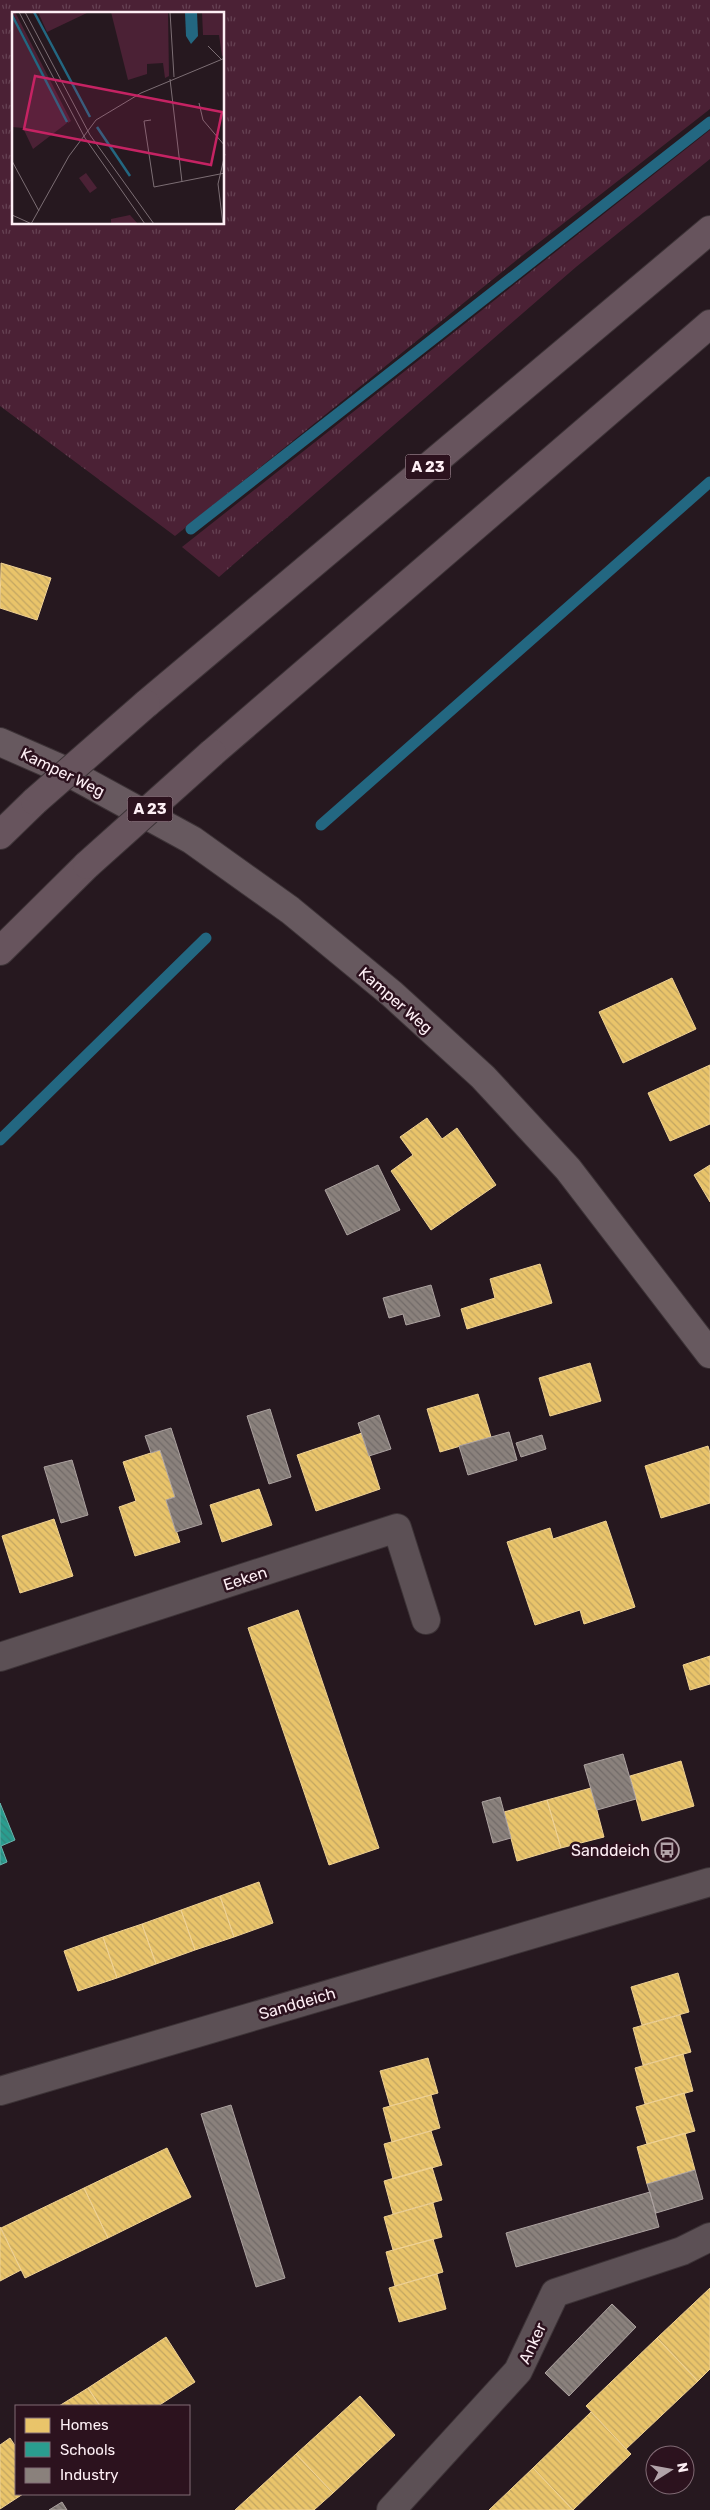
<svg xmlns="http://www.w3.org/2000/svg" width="710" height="2510" viewBox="0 0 710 2510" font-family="Rubik,sans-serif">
<defs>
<pattern id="grass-tufts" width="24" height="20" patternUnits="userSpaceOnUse" patternTransform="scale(1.25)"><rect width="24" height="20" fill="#4b2135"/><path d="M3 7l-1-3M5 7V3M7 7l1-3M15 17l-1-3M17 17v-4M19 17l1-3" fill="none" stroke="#664253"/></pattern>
<pattern id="homes-back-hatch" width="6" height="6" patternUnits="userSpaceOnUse" patternTransform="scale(1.25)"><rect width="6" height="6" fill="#e9c46a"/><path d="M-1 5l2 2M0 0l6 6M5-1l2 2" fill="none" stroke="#c2a562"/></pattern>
<pattern id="schools-back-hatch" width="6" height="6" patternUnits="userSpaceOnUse" patternTransform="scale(1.25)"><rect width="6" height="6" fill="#2a9d8f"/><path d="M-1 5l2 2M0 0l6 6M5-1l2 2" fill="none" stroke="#34837a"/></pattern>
<pattern id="industry-back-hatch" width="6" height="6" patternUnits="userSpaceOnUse" patternTransform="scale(1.25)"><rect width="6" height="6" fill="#8a817c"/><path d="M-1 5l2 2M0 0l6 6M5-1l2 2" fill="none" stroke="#716a68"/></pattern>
</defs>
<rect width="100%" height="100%" fill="#26181f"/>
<path fill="url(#grass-tufts)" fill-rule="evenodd" d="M0,0H710V109L523,255L175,536L0,406ZM14,14H224V224H14Z
M710,130V159L576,267L219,577L182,547Z"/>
<path fill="url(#homes-back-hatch)" stroke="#efd193" d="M1,563L51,578L37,620L0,608Z
M672,978L696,1029L623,1063L599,1012Z
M710,1065V1124L670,1141L648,1093Z
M427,1118L442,1139L457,1128L496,1185L431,1230L391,1171L413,1155L400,1137Z
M710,1165V1202L694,1175Z
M540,1264L552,1303L467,1329L461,1309L495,1298L490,1279Z
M590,1363L601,1401L550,1416L539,1378Z
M478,1394L491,1437L440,1452L427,1409Z
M362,1433L380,1489L316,1511L297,1455Z
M708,1446L710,1453V1503L661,1518L645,1466Z
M160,1450L175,1497L166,1500L180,1542L135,1556L119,1507L136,1501L123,1462Z
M259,1489L272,1525L222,1542L210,1505Z
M54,1519L73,1576L20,1593L2,1536Z
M606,1521L635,1607L584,1624L580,1610L535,1625L507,1542L550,1528L553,1539Z
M298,1610L379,1848L329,1865L248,1628Z
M710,1656V1684L690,1690L683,1665Z
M681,1761L694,1806L642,1821L630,1776Z
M591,1788L604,1837L561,1848L547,1800Z
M547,1800L561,1848L517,1861L504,1812Z
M259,1882L273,1923L234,1937L220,1896Z
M220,1896L234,1937L195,1950L181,1910Z
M181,1910L195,1950L156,1964L142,1924Z
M142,1924L156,1964L117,1978L103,1937Z
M103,1937L117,1978L78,1991L64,1951Z
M678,1973L689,2012L642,2025L631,1987Z
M680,2015L691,2052L643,2065L633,2028Z
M683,2054L693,2091L645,2104L635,2068Z
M428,2058L438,2093L390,2106L380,2071Z
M684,2093L695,2131L647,2144L636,2107Z
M431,2095L440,2128L392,2142L383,2108Z
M431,2131L442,2165L393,2179L384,2144Z
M685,2133L695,2170L647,2184L637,2147Z
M167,2148L191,2197L108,2238L84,2188Z
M432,2167L442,2200L393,2214L384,2181Z
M84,2188L108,2238L25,2278L1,2228Z
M433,2203L442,2237L393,2250L384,2217Z
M0,2227L21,2270L0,2281Z
M433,2239L443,2272L395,2286L386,2252Z
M437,2274L446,2309L399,2322L389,2288Z
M710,2288V2369L698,2381L657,2338Z
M166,2337L195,2382L158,2406H100L88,2388Z
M657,2338L698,2381L626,2449L586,2406Z
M88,2388L100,2406H59Z
M360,2396L395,2435L333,2493L296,2454Z
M591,2412L631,2454L573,2510L533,2468Z
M10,2438L16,2447V2494H23L0,2509V2445Z
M296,2454L333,2493L314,2510H235Z
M533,2468L573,2510H489Z"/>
<path fill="url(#schools-back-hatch)" stroke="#69b5ad" d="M0,1803L15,1840L1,1846L7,1862L0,1865Z"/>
<path fill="url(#industry-back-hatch)" stroke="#aca2a0" d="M378,1165L400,1210L347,1235L325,1190Z
M431,1285L440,1316L406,1325L403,1314L389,1318L383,1298Z
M270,1409L291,1477L269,1484L247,1416Z
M379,1415L391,1449L369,1456L358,1423Z
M171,1428L202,1524L176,1532L166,1500L175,1497L160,1450L151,1453L145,1436Z
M509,1432L517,1460L468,1475L459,1446Z
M542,1435L546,1449L521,1457L516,1443Z
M72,1460L88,1515L61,1523L44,1467Z
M623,1754L636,1799L597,1810L584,1765Z
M500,1797L511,1838L493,1843L482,1802Z
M231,2105L285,2278L256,2287L201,2114Z
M695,2170L703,2199L656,2213L647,2184Z
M650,2192L659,2227L516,2267L506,2233Z
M612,2304L636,2327L569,2396L545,2373Z
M62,2502L67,2510H49Z"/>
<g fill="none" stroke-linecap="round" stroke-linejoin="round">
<path stroke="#236781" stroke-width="11" d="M191,529L710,122
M321,825L710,482
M0,1140L206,938"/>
<g stroke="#3d3337" stroke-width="30">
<path id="street" d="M0,1657L397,1528L426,1620
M0,2091L710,1882
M391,2510L518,2371L555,2293L682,2251L710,2237"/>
</g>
<g stroke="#3d3337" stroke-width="30">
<path id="secondary" d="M0,742L64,770L192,840L290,910L392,994L483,1077L568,1169L710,1354"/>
</g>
<g stroke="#3d3337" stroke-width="30">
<path id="highway" d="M146,704L710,230
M212,753L710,324
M0,835L35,801
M0,951L87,865"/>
</g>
<use href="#street" stroke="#5c5055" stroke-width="28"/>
<use href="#secondary" stroke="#67595f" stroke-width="28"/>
<use href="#highway" stroke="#67545d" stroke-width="28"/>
<g stroke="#3d3337" stroke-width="30" stroke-linecap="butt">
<path id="highway-bridge" d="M35,801L146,704
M87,865L212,753"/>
</g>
<use href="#highway-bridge" stroke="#67545d" stroke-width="28"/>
</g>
<defs>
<g id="bus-ring" transform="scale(1.25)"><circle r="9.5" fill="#2c121e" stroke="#b2a3a9" stroke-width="1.5"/><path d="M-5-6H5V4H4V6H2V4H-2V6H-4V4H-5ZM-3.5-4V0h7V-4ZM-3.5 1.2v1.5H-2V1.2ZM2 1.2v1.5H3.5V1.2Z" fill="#b2a3a9"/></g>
</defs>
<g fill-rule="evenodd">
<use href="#bus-ring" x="667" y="1850"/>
</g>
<g text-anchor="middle" stroke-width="5" stroke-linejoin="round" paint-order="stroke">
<g fill="#2c121e" stroke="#beacb4" stroke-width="1">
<rect x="405.5" y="454.5" width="45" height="25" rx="4"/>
<rect x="127.5" y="796.5" width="45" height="25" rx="4"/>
</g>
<g font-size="15" font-weight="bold" fill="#fdeef4">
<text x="428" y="472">A 23</text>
<text x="150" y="814">A 23</text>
</g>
<g font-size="16" fill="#fdeef4" stroke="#2c121e">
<text transform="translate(63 772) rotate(26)" y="6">Kamper Weg</text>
<text transform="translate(396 1000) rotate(41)" y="6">Kamper Weg</text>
<text transform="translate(245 1578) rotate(-18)" y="6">Eeken</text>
<text transform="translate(297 2003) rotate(-16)" y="6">Sanddeich</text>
<text transform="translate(532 2343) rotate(-65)" y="6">Anker</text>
</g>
<g font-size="16" fill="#fdeef4" stroke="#2c121e" text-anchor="end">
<text x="650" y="1856">Sanddeich</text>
</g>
</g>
<g transform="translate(12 12)">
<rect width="212" height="212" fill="#26181f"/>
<path d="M0,0H3L59,109L56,111ZM26,0H77L35,20ZM99,0H156L157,64L153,66L151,51L135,52V62L116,68ZM190,0H212V43L210,44L207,23H191ZM0,5L55,111L21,137L11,116L0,115Z" fill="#4b2135"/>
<path d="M118,203L126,212H99V207Z" fill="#4b2135"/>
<path d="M74,161L85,176L78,181L67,166Z" fill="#4b2135"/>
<path d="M173,0H185L186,24L179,32L174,24Z" fill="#236781"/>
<path fill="none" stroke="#236781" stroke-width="2.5" d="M22,0L78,105M0,3L55,110M85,115L118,164"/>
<path fill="none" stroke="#7c6e74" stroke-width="1" d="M7,0L73,126L133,212M13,0L78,123L142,212M158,0L162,65M196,34L209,47M158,67L170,170M187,91L191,108L213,134M139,108L132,109L142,175L213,161M0,149L27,199M0,203L20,212M19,212L57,144L84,108L129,81L213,46M211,212L206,172L213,142"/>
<path fill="#c52363" fill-opacity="0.15" stroke="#c52363" stroke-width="2.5" d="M23,64L210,100L199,153L12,117Z"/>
<rect width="212" height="212" fill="none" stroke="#fdeef4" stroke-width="2.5"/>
</g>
<rect x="15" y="2405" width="175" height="90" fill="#2c121e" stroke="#806a74"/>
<rect x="25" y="2418" width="25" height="15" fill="#e9c46a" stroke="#806a74"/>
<text x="60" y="2430" font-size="15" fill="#fdeef4">Homes</text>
<rect x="25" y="2442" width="25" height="15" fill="#2a9d8f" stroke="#806a74"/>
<text x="60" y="2455" font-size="15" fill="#fdeef4">Schools</text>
<rect x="25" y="2468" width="25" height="15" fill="#8a817c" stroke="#806a74"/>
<text x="60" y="2480" font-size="15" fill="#fdeef4">Industry</text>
<g transform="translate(670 2470) rotate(79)"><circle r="24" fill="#2c121e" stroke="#806a74"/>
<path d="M0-4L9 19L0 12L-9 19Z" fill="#b2a3a9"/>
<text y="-8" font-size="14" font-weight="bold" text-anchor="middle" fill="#fdeef4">N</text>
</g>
</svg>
